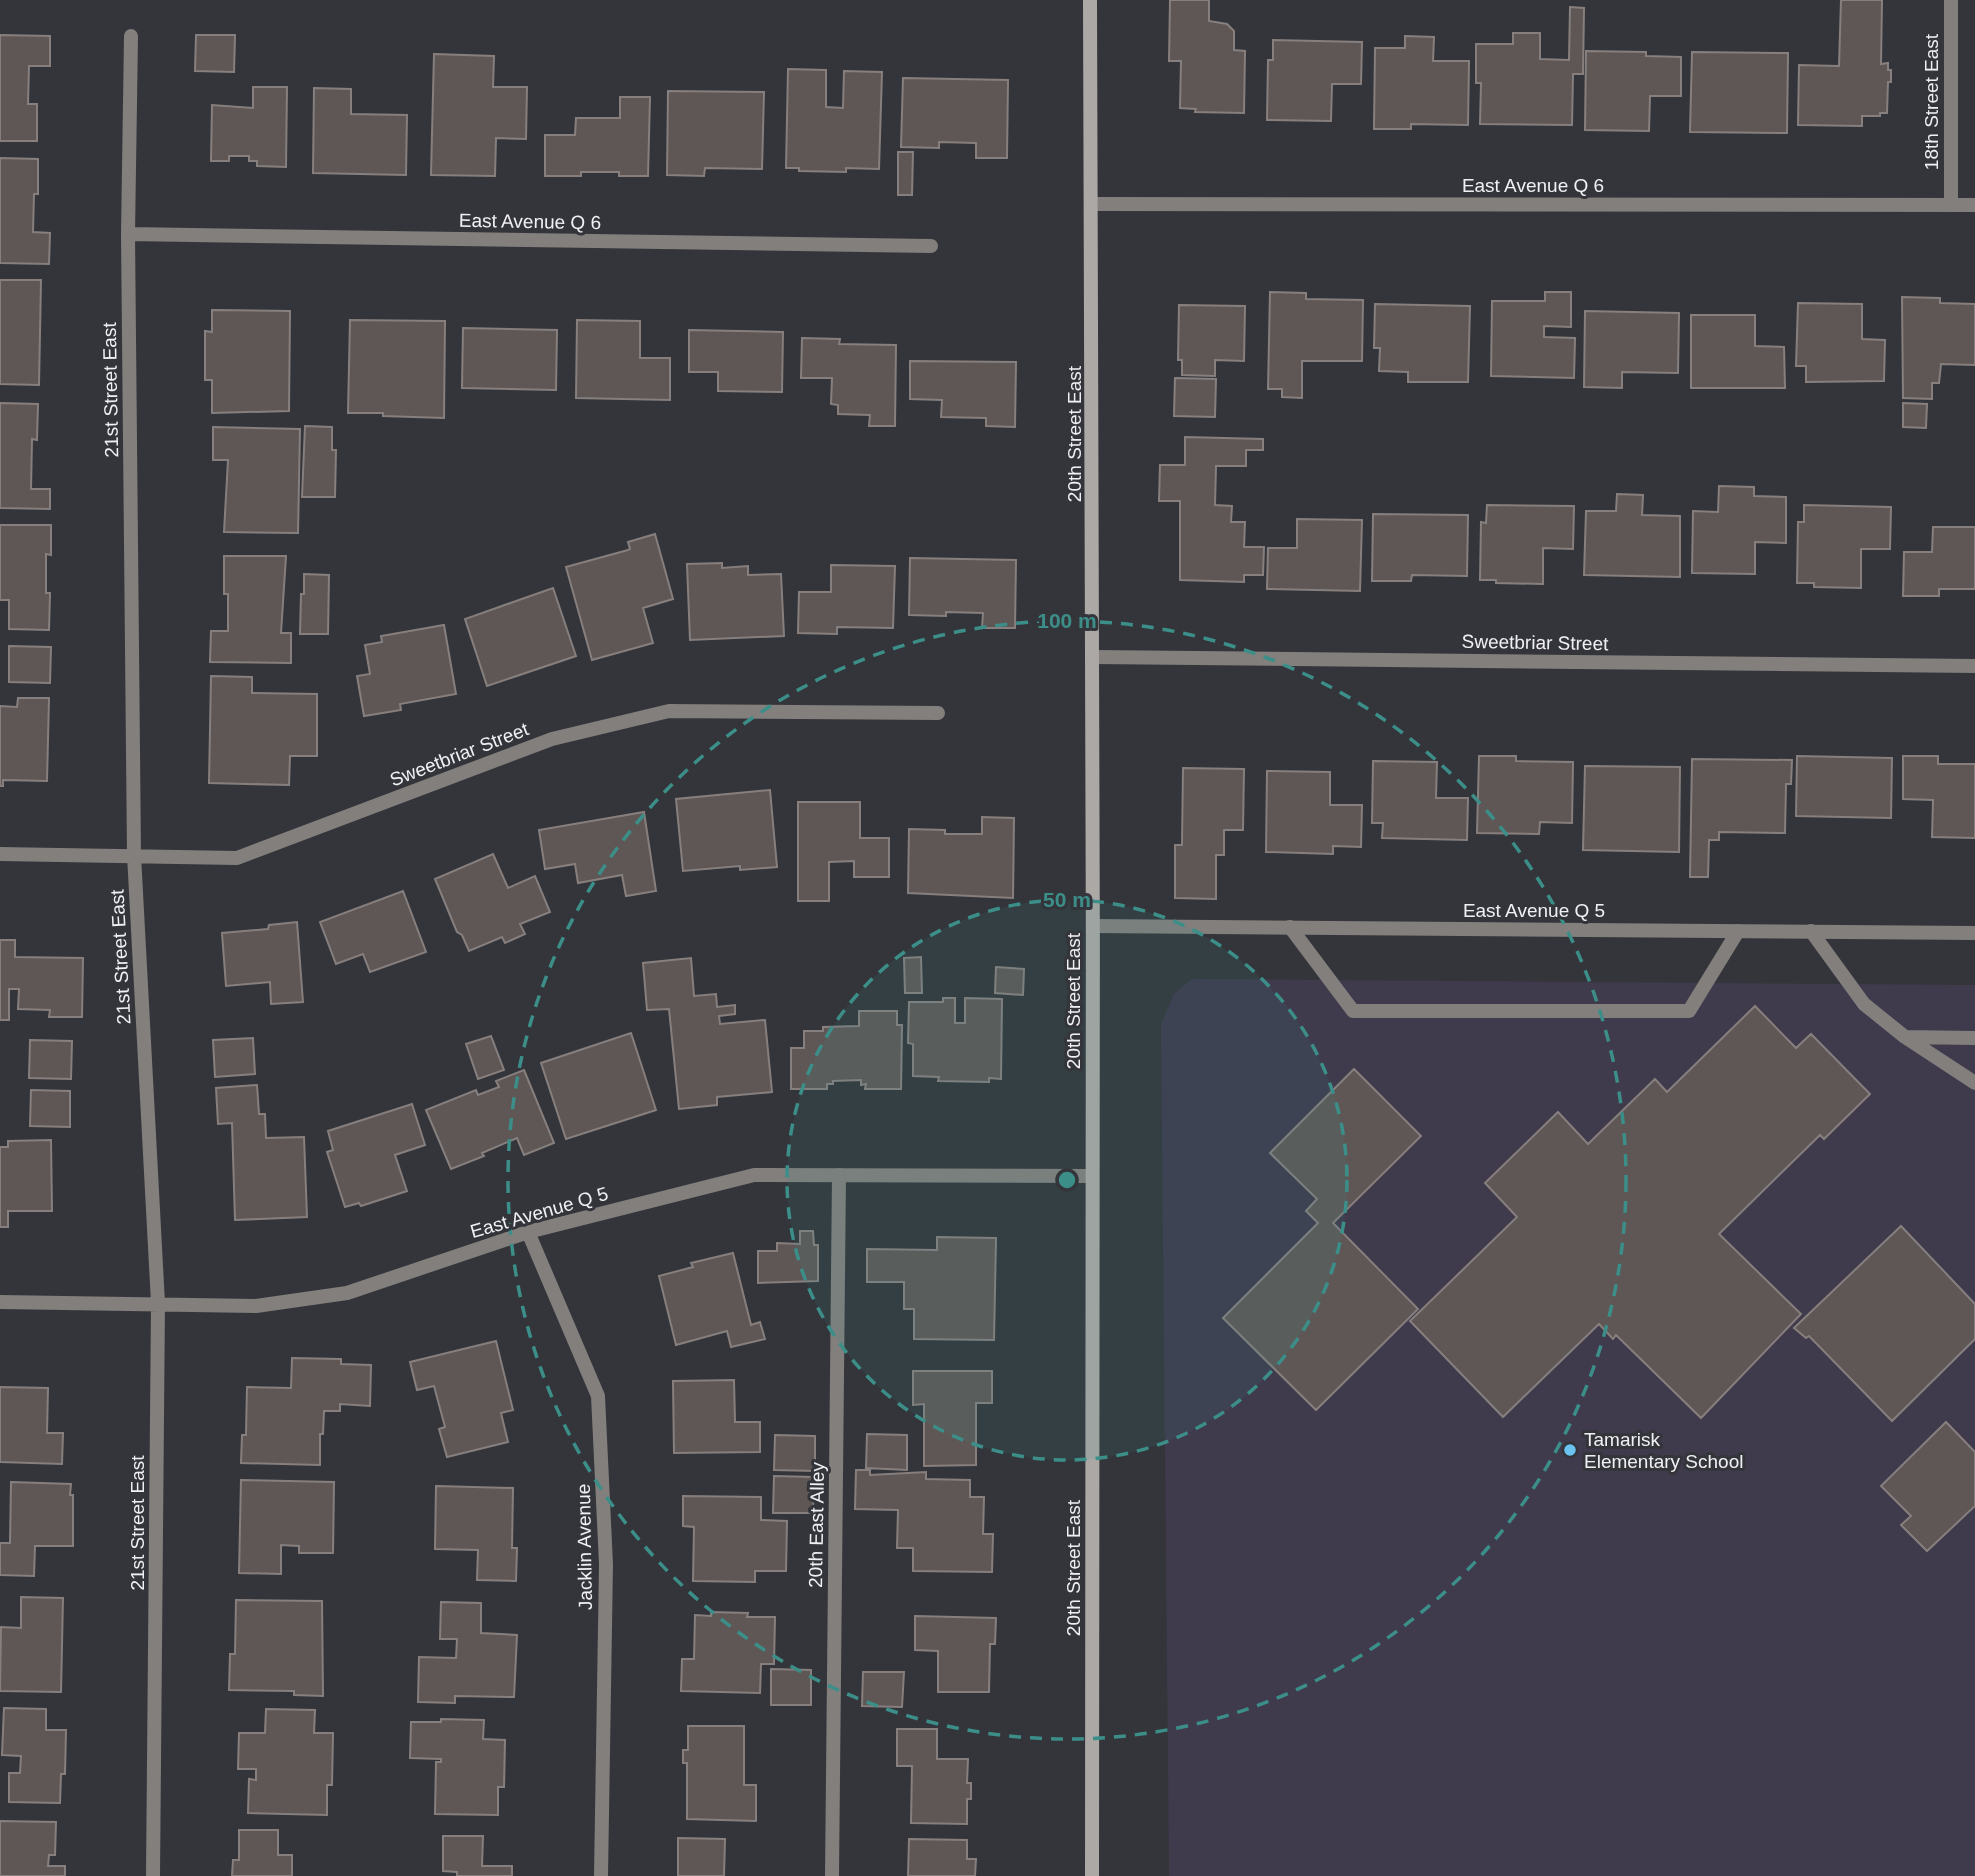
<svg xmlns="http://www.w3.org/2000/svg" width="1975" height="1876" viewBox="0 0 1975 1876" font-family="Helvetica,sans-serif">
<rect width="100%" height="100%" fill="#34353a"/>
<path fill="#3f3a4c" d="M1192,979L1975,985V1876H1169L1161,1024L1174,994Z"/>
<path fill="#5e5756" stroke="#867f7e" stroke-width="2" d="M1170,0H1209V21L1227,24L1234,31V50L1245,51L1244,113L1195,112L1196,109L1180,108L1181,61H1169Z
M1841,0H1882L1881,64L1888,63V70H1891V82H1888L1887,113H1880V116H1862V126L1798,125L1799,65L1839,66Z
M1570,7L1584,8L1583,74H1573L1572,125L1480,124L1481,83H1476V44H1513V33H1540V59L1569,60Z
M0,35L50,36V66H29L28,104H37V141H0Z
M196,35H235L234,72L195,71Z
M1405,36L1434,37L1433,61H1469L1468,125L1411,124V129H1374L1375,48H1405Z
M1273,40L1362,42L1361,84H1332L1331,121L1267,120L1268,60H1273Z
M1586,51L1646,52V56L1681,57V96H1650L1649,131L1585,130Z
M1692,52L1788,53L1787,133L1690,132Z
M434,54L494,56L493,87H527L526,139L496,138L495,176L431,175Z
M788,69L826,70V107L843,108L844,71L882,72L879,169L846,168V172L799,171V168H786Z
M903,78L1008,80L1007,158H976V143L939,142V148L901,147Z
M253,87H287L286,167L257,166V161H249V156H229V161H211L212,105L253,108Z
M314,88L351,89V114L407,115L406,175L313,173Z
M668,91L764,92L762,169L705,168L704,176L667,175Z
M620,97H650L648,176H619V172H581V176H545V135H575L576,118H620Z
M898,152H913L912,195H898Z
M0,158L38,159V194H34L33,232L50,233L49,264L0,263Z
M0,280H41L39,385L0,384Z
M1270,292L1306,293V299L1363,300L1362,361H1302V398L1282,397V389H1268Z
M1545,292H1571V327L1544,326V337L1575,338L1574,378L1491,376L1492,301H1545Z
M1902,297L1940,298V303L1975,304V365L1941,364L1939,383H1932V399L1903,398Z
M1798,303L1862,304V339L1885,340L1884,381L1806,382V366H1796Z
M1375,304L1470,306L1468,382H1408V372L1379,371L1380,348H1374Z
M1179,305L1245,306L1244,361L1215,360V376L1182,375V360H1178Z
M212,310L290,311L289,411L212,413V380H205V331L212,332Z
M1585,311L1679,313L1678,373L1622,372V388L1584,387Z
M1691,315H1755V346L1784,347L1785,388H1691Z
M350,320L445,321L444,418L383,416V413H348Z
M577,320L640,321V358H670V400L576,398Z
M463,328L557,330L556,390L462,388Z
M689,330L783,332L782,392L718,391V372H689Z
M802,338L840,339L839,344L896,345L895,426H869L870,415L838,414V405L831,404L832,378H801Z
M910,361L1016,362L1015,427L986,426V418L941,417L942,400L910,399Z
M1175,378L1216,379L1215,417L1174,416Z
M0,403L38,404L37,440L32,439L31,489H50V509L0,508Z
M1903,403L1927,404L1926,428L1903,427Z
M305,426L332,427V450H336L335,497H302Z
M213,427L300,429L298,533L224,532L228,460H213Z
M1185,437L1263,439V450H1246V466H1216L1215,505L1232,506L1231,522H1245L1244,547H1264L1263,575H1244V582L1180,580V501H1159L1160,465H1185Z
M1719,486L1754,487V496L1786,497V543L1755,542V574L1692,573L1693,511L1718,512Z
M1617,494L1643,495L1642,515L1680,516V577L1584,575L1586,511H1616Z
M1487,505L1574,506L1573,549L1543,548V584L1496,583V580H1480L1481,522L1486,523Z
M1804,505L1891,507L1890,549H1861V588L1814,587V583H1797L1798,522H1804Z
M1373,514L1468,515L1467,576L1412,575L1411,581H1372Z
M1297,519L1362,520L1360,591L1267,589L1268,548H1297Z
M0,525H51V555L46,554V593H50L49,630L9,629V600H0Z
M1933,527H1975V589H1939V596H1903L1904,552H1932Z
M655,534L673,599L643,608L653,643L592,660L566,567L628,550L630,549L628,542Z
M224,556H286L281,633H291V663L210,662L211,631H228V594H224Z
M910,558L1016,560L1015,628H982L983,613L946,612V616L909,615Z
M722,563V568L748,566V575L781,574L784,636L690,640L687,564Z
M831,565L895,566L893,628L837,627V634L798,633L799,592H831Z
M304,574L329,575L328,634H300L301,594H304Z
M553,588L576,656L487,686L465,619Z
M444,625L456,694L400,704L401,710L364,716L357,676L370,674L365,645L382,642L381,636Z
M9,646L51,647L50,683L9,682Z
M211,676L252,677V693L317,694V756H290L289,785L209,783Z
M18,698H49L47,781L3,780V786H0V706L17,707Z
M1479,756H1516V761L1573,762L1572,823L1540,822L1539,834L1477,833Z
M1797,756L1892,758L1891,818L1796,816Z
M1903,756H1938V764H1975V838L1932,837L1933,800L1903,799Z
M1692,759L1792,760L1791,784H1786L1785,833L1719,832V840H1709L1708,877H1690Z
M1373,761L1437,762L1436,798H1468L1467,840L1382,838L1383,823H1372Z
M1585,766L1680,767L1679,852L1583,850Z
M1183,768L1244,769L1243,830H1224V855H1216V899L1175,898V845H1182Z
M1267,771L1330,772V805H1362L1361,847L1333,846V854L1266,852Z
M770,790L777,867L740,870V866L683,871L676,799Z
M798,802H860V838H889V877H854V861L829,862V901H798Z
M644,812L656,891L626,896L622,875L578,883L575,864L545,869L539,830Z
M982,817L1014,818L1013,898L908,893L909,829L945,830V834H982Z
M493,854L508,888L535,876L550,912L520,924L525,934L505,943L502,937L469,951L462,935L457,932L435,879Z
M403,891L426,952L370,972L363,954L336,964L320,922Z
M297,922L303,1002L271,1004L270,982L226,986L222,933L268,929L269,925Z
M0,940H15V957L83,958L82,1017H49L50,1010L18,1009L19,989H9V1020H0Z
M921,957L922,993H905L904,958Z
M691,958L694,996L716,994L717,1007L735,1005V1014L719,1016L720,1024L765,1020L772,1092L717,1097V1105L679,1109L669,1009L647,1010L643,963Z
M996,967L1024,969L1023,995L995,993Z
M943,998H955V1023H965V998L1002,999L1001,1079L989,1078V1082L938,1081L939,1077L913,1076V1044L908,1043L909,1002H943Z
M1755,1006L1796,1048L1811,1034L1870,1094L1824,1139L1820,1135L1719,1234L1801,1314L1701,1418L1616,1335L1613,1339L1599,1324L1503,1417L1410,1321L1517,1217L1485,1183L1558,1112L1588,1144L1655,1079L1667,1092Z
M859,1011H897V1025H902L901,1089H865L866,1084L861,1085V1080L833,1081V1084H827V1089H791V1048H804V1031H823V1027L859,1026Z
M631,1033L656,1110L566,1139L541,1063Z
M491,1036L504,1070L478,1079L466,1044Z
M253,1038L255,1074L215,1077L213,1040Z
M30,1040L72,1041L71,1079L29,1078Z
M1354,1069L1421,1136L1333,1223L1418,1309L1316,1410L1223,1318L1318,1223L1306,1211L1317,1199L1270,1153Z
M524,1070L554,1143L524,1155L517,1138L482,1153L484,1156L451,1169L426,1110L476,1090L478,1095L499,1087L496,1081Z
M257,1085L259,1114H265L266,1138L304,1137L307,1217L235,1220L232,1123L218,1124L216,1088Z
M31,1090L70,1091V1127L30,1126Z
M412,1104L425,1145L395,1155L407,1191L361,1206L359,1203L345,1207L327,1152L333,1150L328,1131Z
M51,1140L52,1211H8V1227H0V1147H8V1141Z
M1901,1226L1975,1304V1339L1892,1421L1809,1336L1806,1338L1794,1328Z
M800,1231H813L814,1245H818V1281L758,1283V1251H777V1243L800,1244Z
M937,1237L996,1238L994,1340L914,1339V1309H904V1282H867V1249L937,1250Z
M733,1253L751,1325L760,1322L765,1339L731,1347L727,1331L676,1345L659,1276L693,1267L691,1263Z
M496,1341L513,1410L501,1413L508,1442L447,1457L439,1429L445,1427L434,1386L417,1390L410,1362Z
M292,1358L341,1359V1364L371,1365L370,1406L340,1404V1411H324L323,1434H320V1465L241,1463L242,1435H246L247,1387L291,1388Z
M913,1371H992V1403H976V1465L924,1466V1404L913,1405Z
M734,1380L735,1422H760V1452L674,1453L673,1381Z
M0,1387L48,1388L47,1433H63L62,1464L0,1462Z
M1946,1422L1975,1452V1506L1927,1551L1901,1525L1911,1516L1881,1486Z
M867,1434L907,1435V1470L866,1468Z
M775,1435L815,1436V1471L774,1470Z
M856,1470H870V1475L926,1472V1479L970,1480V1497H984L983,1534H993L992,1572L913,1571V1548H897L898,1510L855,1509Z
M774,1476L814,1477L813,1513H773Z
M241,1480L334,1482L333,1553H299V1546L281,1545V1574L239,1573Z
M11,1482L71,1484L70,1495H73V1546H35L34,1576L0,1575V1543H10Z
M436,1486L513,1488L512,1548H517L516,1581L477,1580L478,1550L435,1549Z
M683,1496L761,1497V1520L787,1521L786,1571H755V1582L693,1581L694,1527L683,1526Z
M21,1597L63,1598L61,1692L0,1691L1,1627L21,1628Z
M236,1600L322,1601L323,1696L294,1695V1691L229,1690L230,1654H235Z
M441,1602L481,1603V1633L517,1635L514,1697L455,1696V1703L418,1702L419,1657L456,1658L457,1639H440Z
M711,1612L748,1613L747,1617H775L774,1664H761L760,1693L681,1691L682,1659H694L695,1615L711,1616Z
M915,1616L996,1618L995,1644H990L989,1692H938V1651L915,1650Z
M771,1669L811,1670V1705H771Z
M863,1672H904L902,1707L862,1706Z
M4,1708L46,1709V1730H66L65,1774H61L60,1803L9,1802V1773H20L21,1756L2,1755Z
M266,1709L315,1710L314,1733H333L332,1785H327V1815L248,1813L249,1779L256,1780V1769H238L239,1733H265Z
M441,1719L484,1720L483,1739L505,1740L504,1787H498V1815L435,1814L436,1762H441V1759L410,1758L411,1722H441Z
M688,1726H744V1785H756V1821L687,1819V1763H683V1750H688Z
M897,1729H937V1759H968L967,1783H971V1799H967V1824L911,1823L912,1766H897Z
M0,1821L56,1822L55,1855H49L48,1866H65V1876H0Z
M239,1830H278V1855H292V1876H232L233,1860H239Z
M443,1836H483L482,1866H512V1876H457V1872L443,1871Z
M678,1838L725,1839L724,1876H678Z
M909,1839L967,1840V1859H976L975,1876H908Z"/>
<g fill="none" stroke-linecap="round" stroke-linejoin="round">
<path stroke="#827f7d" stroke-width="14" d="M1290,927L1353,1011H1689L1738,931
M1811,931L1864,1004L1905,1037L1975,1083
M1906,1037L1975,1038
M832,1876L839,1175"/>
<path stroke="#827f7d" stroke-width="14" d="M131,36L128,234L134,855L158,1303L153,1876
M1092,204L1975,205
M1951,204V0
M128,234L931,246
M1094,657L1975,666
M0,854L237,858L552,739L669,711L938,713
M1093,926L1975,933
M528,1232L598,1396L606,1564L601,1876
M0,1302L256,1306L347,1293L528,1232L754,1175L1091,1176"/>
<path stroke="#aca8a6" stroke-width="14" d="M1090,0C1096,625 1091,1251 1092,1876"/>
</g>
<circle cx="1067" cy="1180" r="280" fill="#3c8e89" fill-opacity=".12"/>
<g fill="none" stroke="#3c8e89" stroke-width="3.5" stroke-dasharray="12 9">
<circle cx="1067" cy="1180" r="280"/>
<circle cx="1067" cy="1180" r="559"/>
</g>
<circle fill="#6bc3f2" stroke="#34353a" stroke-width="2.5" cx="1570" cy="1450" r="7"/>
<g text-anchor="middle" stroke-width="6" stroke-linejoin="round" paint-order="stroke">
<g font-size="19" fill="#f0f0f4" stroke="#34353a">
<text transform="translate(1931 102) rotate(-90)" y="7">18th Street East</text>
<text x="1533" y="192">East Avenue Q 6</text>
<text transform="translate(530 221) rotate(1)" y="7">East Avenue Q 6</text>
<text transform="translate(110 390) rotate(-91)" y="7">21st Street East</text>
<text transform="translate(1074 434) rotate(-90)" y="7">20th Street East</text>
<text transform="translate(1535 642) rotate(1)" y="7">Sweetbriar Street</text>
<text transform="translate(459 754) rotate(-21)" y="7">Sweetbriar Street</text>
<text x="1534" y="917">East Avenue Q 5</text>
<text transform="translate(120 957) rotate(-93)" y="7">21st Street East</text>
<text transform="translate(1073 1001) rotate(-90)" y="7">20th Street East</text>
<text transform="translate(539 1212) rotate(-16)" y="7">East Avenue Q 5</text>
<text transform="translate(137 1523) rotate(-90)" y="7">21st Street East</text>
<text transform="translate(816 1525) rotate(-89)" y="7">20th East Alley</text>
<text transform="translate(584 1547) rotate(-91)" y="7">Jacklin Avenue</text>
<text transform="translate(1073 1568) rotate(-90)" y="7">20th Street East</text>
</g>
<g font-size="19" fill="#f0f0f4" stroke="#34353a" text-anchor="start">
<text x="1584" y="1446">Tamarisk<tspan x="1584" dy="22">Elementary School</tspan></text>
</g>
</g>
<circle cx="1067" cy="1180" r="10" fill="#3c8e89" stroke="#34353a" stroke-width="3.5"/>
<g font-size="21" text-anchor="middle" font-weight="bold" fill="#3c8e89" stroke="#34353a" stroke-width="6" stroke-linejoin="round" paint-order="stroke">
<text x="1067" y="628">100 m</text>
<text x="1067" y="907">50 m</text>
</g>
</svg>
